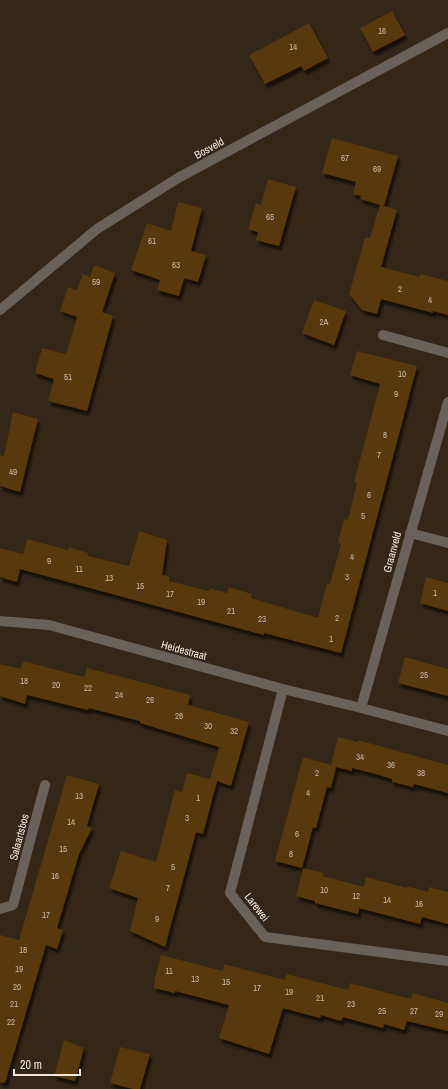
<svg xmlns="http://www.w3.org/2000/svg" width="448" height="1089" viewBox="0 0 448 1089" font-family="'Archivo Narrow',sans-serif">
<defs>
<filter id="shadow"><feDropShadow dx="2.5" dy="4.5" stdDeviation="1" flood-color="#0009"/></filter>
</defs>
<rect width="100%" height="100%" fill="#342717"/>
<path fill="#583707" filter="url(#shadow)" d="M392,11L405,35L373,52L360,28Z
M309,23L328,58L304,71L301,66L265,84L249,55Z
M332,138L398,156L384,206L360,199L361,196L353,194L356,182L322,173Z
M268,179L296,187L279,246L256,240L258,232L248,229L256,203L261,205Z
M178,202L202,208L191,251L206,255L198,282L184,278L179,296L157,290L160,280L131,270L147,223L171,231Z
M380,205L397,210L381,267L420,277V274L448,281V315L433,311V313L381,299L377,314L362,310L349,294L365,238H370Z
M94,265L115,273L102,312L113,316L87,411L48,401L54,379L35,373L42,348L66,354L77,317L60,311L68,287L77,290L83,274L90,277Z
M314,300L346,311L334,345L302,333Z
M357,351L417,366L341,653L264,633V635L20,569L17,582L0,577V548L23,554L27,539L68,550L69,547L88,553V556L129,566L139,531L167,540L162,575L169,577V581L209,591L210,588L227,593L229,587L252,594L251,598L318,618L327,583L330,584L341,544L338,543L344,519L348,520L357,483L354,482L380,384L350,375Z
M13,412L38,419L20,492L0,486V455L4,456Z
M426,577L448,583V611L420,603Z
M405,657L448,669V696L398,683Z
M23,661L84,677L87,668L122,677L190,695L188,705L249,722L231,786L217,781L203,834L196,832L165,947L130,931L138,898L109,888L121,851L156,862L175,790L182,792L187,773L210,779L219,747L140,723V721L89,708L88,710L27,695L25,704L0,696V664L21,669Z
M338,737L358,742V740L448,765V793L414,784L413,787L392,782V779L372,773L352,768V771L336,767L331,788L327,787L316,828L313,827L302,868L275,861L303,757L331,765Z
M67,775L99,784L87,826L92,828L79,854L57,928L63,930L57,949L46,945L5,1083L0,1082V935L19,940Z
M303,868L324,873L323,876L364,887L366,877L407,888V886L428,892L429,887L448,892V924L422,917L420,924L359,908L358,914L315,903V901L296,896Z
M161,955L223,971L224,964L285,980L287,974L348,990L350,983L411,999L413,993L448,1003V1031L407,1021L404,1030L384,1024L383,1028L343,1017L341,1021L321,1015L320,1018L283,1008L269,1054L219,1038L229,1005L175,991V993L154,988L155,982H154Z
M64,1040L84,1048L75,1081L54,1076Z
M120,1047L150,1054L140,1089H133L110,1083Z"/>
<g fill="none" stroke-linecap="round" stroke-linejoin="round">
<path stroke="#69625b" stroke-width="10" d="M0,310L97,229L178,178L448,33
M383,335L448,353
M410,533L448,543
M0,621L49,625L283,689L361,708L448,731
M283,689L230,893L265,937L448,961
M361,708L448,402
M0,909L13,905L45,785"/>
</g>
<g text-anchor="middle" stroke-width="3.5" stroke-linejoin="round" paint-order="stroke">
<g font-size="9" fill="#c9baa7">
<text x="382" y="34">16</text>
<text x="293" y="50">14</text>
<text x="345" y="161">67</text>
<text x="377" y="172">69</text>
<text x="270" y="220">65</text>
<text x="152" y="244">61</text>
<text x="176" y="268">63</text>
<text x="96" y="285">59</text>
<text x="400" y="292">2</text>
<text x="430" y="303">4</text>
<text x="324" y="325">2A</text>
<text x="402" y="377">10</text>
<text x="68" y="380">51</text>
<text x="396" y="397">9</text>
<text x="385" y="438">8</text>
<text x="379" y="458">7</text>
<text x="13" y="475">49</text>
<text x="369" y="498">6</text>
<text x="363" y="519">5</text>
<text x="352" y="560">4</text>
<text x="49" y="564">9</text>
<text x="79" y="572">11</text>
<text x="347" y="580">3</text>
<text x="109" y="581">13</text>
<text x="140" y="589">15</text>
<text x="435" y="596">1</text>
<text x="170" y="597">17</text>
<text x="201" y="605">19</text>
<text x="231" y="614">21</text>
<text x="337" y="621">2</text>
<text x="262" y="622">23</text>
<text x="331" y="642">1</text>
<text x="424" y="678">25</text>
<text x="24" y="684">18</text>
<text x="56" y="688">20</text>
<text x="88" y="691">22</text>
<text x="119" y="698">24</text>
<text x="150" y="703">26</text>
<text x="179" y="719">28</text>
<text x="208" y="729">30</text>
<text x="234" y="734">32</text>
<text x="360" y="760">34</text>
<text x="391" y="768">36</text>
<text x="317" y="776">2</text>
<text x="421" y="776">38</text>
<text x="308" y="796">4</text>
<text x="79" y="799">13</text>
<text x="198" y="801">1</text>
<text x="187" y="821">3</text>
<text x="71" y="825">14</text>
<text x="297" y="837">6</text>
<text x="63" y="852">15</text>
<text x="291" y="857">8</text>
<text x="173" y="870">5</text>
<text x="55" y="879">16</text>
<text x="168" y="891">7</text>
<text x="324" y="893">10</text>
<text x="356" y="899">12</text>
<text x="387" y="903">14</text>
<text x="419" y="907">16</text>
<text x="46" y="918">17</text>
<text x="157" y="922">9</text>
<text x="23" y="953">18</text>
<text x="19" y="972">19</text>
<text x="169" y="974">11</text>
<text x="195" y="982">13</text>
<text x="226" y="985">15</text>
<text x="17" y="990">20</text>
<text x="257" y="991">17</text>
<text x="289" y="995">19</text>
<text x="320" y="1001">21</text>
<text x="14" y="1007">21</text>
<text x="351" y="1007">23</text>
<text x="382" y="1014">25</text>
<text x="414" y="1014">27</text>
<text x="439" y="1017">29</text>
<text x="11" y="1025">22</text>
</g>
<g font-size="11" fill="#efe6dc" stroke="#342717">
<text transform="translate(209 148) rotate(-29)" y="4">Bosveld</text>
<text transform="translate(392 552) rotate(-75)" y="4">Graanveld</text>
<text transform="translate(184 650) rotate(15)" y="4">Heidestraat</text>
<text transform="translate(19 837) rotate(-75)" y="4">Salaartsbos</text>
<text transform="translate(257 907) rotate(52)" y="4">Larewei</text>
</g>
</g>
<path d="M14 1069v6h66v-6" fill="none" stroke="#efe6dc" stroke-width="2"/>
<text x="20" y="1069" font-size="12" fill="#efe6dc" stroke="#342717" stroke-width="3" paint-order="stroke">20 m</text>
</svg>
